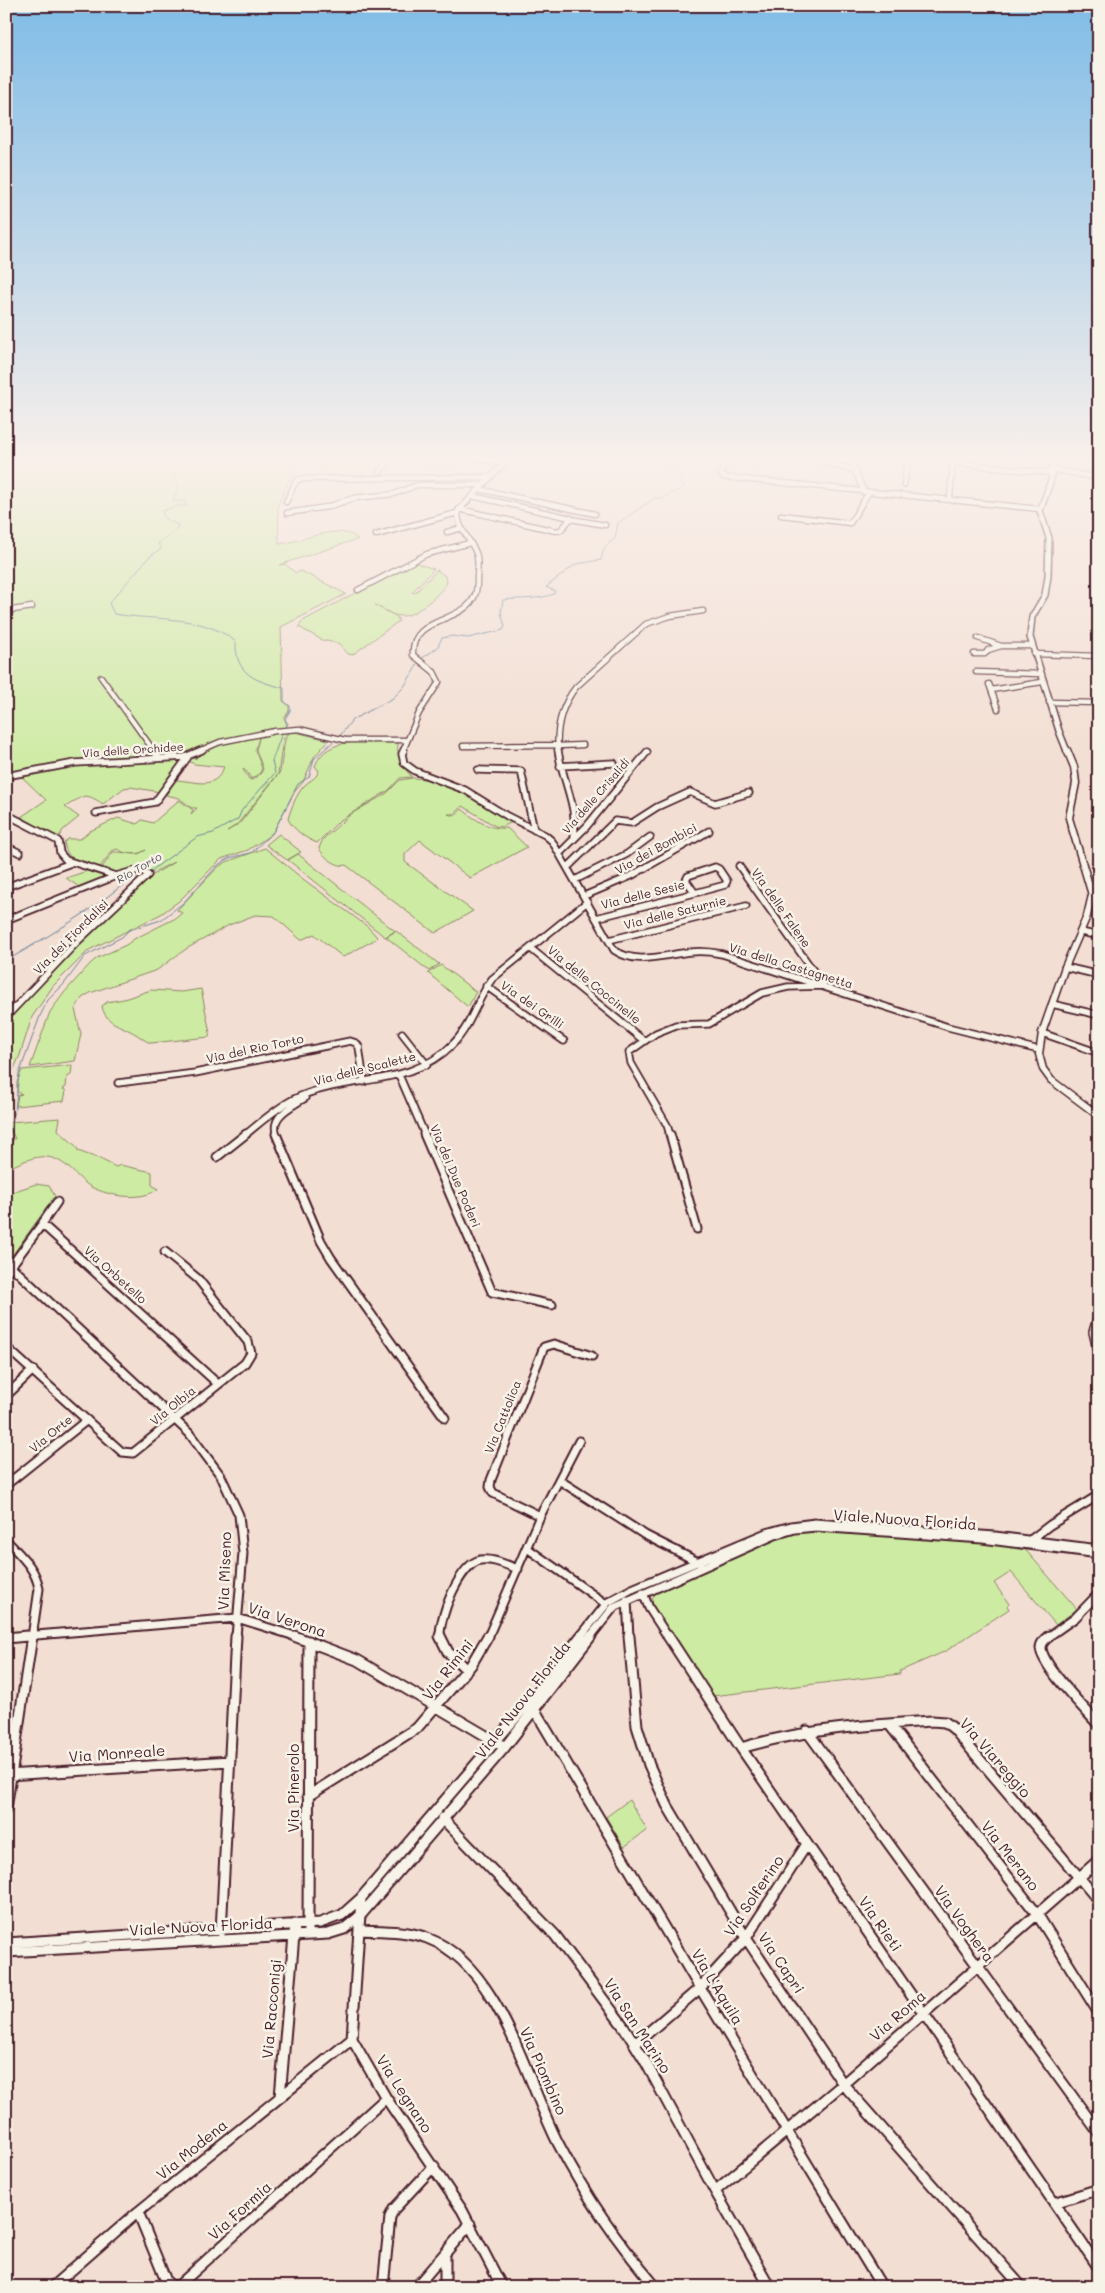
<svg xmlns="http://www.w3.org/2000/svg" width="1105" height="2293" viewBox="0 0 1105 2293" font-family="Mali,sans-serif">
<rect width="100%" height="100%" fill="#f2ded2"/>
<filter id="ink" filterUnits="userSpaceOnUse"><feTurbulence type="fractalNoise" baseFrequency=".02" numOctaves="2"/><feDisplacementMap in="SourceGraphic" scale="10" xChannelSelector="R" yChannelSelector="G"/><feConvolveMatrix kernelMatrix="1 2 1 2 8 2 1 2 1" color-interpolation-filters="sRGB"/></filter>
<g filter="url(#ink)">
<path fill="#cdeba2" stroke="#8c8566" d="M6,456H304L299,457L278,505L279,544C302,542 337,522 358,539L279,565L285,564L296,573L301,571L346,594L281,627L283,701L289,706V711L284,718L287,725L284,729L237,737L190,755L129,757L6,774Z
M420,456H461L455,467L422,464Z
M332,457L371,462L360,478H317Z
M413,562L434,569L412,592L415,593L437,570L445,576L447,583L444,587C436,597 414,617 401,616C392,616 382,609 375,605L396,616L399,621L352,655L346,653L340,644L322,640L299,627L301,622Z
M289,731L283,740L278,774L236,826L227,831L240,823L280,772L285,740L290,731L329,740L314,757L303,782L295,791L272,834L248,850L221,859L179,901L161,914L89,950L53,986L32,1017L20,1055L12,1073L6,1099V1020L76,947L150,877L174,862L150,874L146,869L142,868L117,872L101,869L113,852C126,851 134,858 146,850L138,854L125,853L117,849L112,851L100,867H94C82,855 68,867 64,842L68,839H80L90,831L118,818L137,824L142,820L153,823L179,800L193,810L191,814L197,808H192L179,798L166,795L176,780C196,781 215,791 224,767L194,764L189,761L190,759L197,758L195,757L212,747L258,735L259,738L255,750L262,768L260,773L251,779L247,772L242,768L249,779L252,780L261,773L263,769L256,750L260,735Z
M398,743C396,759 402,766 412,777L400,778L389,790L339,821L317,843C306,839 293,829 288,819C291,808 297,793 305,785C311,779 315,780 319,771L315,766C327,734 370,743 398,743Z
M164,761H179V765L160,792L130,787L124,788L103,804C83,791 84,796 65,807L79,817L63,830L58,838L32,825V823L21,817L46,800L20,775L80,765Z
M412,778C451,779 482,803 514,821L502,827L495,826L463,806L453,814H448C454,817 457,813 462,809C475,820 490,830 507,828L527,847L470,878L420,840L405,854V862L473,911L435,933L346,865C338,868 322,856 319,848L323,839L351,814L387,793L400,780Z
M279,834L301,852L287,860L266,845Z
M265,848L303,879L368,927L377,937L374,940L343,957L314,934L301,940L274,916L255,915L229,925L186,949L157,970L90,993L82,998L75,1009L81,1034L75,1061L30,1067L50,1012L64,993L90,964L97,958L126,945L134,939L176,918L182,913L177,910L218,867L226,862Z
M298,854L395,931L385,937L288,860Z
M87,871L108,878L82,889L66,878Z
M396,931L439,964L429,971L386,937Z
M441,965L476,992L468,1007L428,973Z
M201,989L210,1033L209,1037L151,1043C144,1041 140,1036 134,1033C120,1025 105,1023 102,1006L107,1002L124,999L151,990L182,992Z
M72,1065L71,1075L67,1077L66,1087L63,1089L66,1091L64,1101L16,1106L18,1095L22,1094L17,1092V1082L22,1070Z
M60,1118L58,1130L77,1147L78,1151L100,1159L116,1167L120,1165L152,1172V1185L158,1189C141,1202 109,1196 91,1187C76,1178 66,1159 47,1157C34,1155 18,1164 6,1169V1149L15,1138L10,1130V1122Z
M36,1184L49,1186L55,1196L6,1264V1194Z
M822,1530L1022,1546L1077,1609L1056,1625L1011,1572L994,1583L1009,1604L1007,1606L1009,1609L946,1651L900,1671V1674L712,1696L654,1609L652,1600L656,1591L784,1536L805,1531Z
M629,1800L647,1830L624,1847L606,1817Z"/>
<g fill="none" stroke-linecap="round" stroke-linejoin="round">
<path stroke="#6d849b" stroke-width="1" d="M169,456L167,462L178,486L173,501H184L187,506H177L162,511L164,518L178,525L176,530L158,543L161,549L149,557L109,603L114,614C155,621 203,614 236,642C235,675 256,681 284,688V701L290,706V711L285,719L288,724L285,728
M421,659L437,648L442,638L452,636L468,638L503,630L505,626L501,613L503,600C520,598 538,600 554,594L555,591L546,587L576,564L601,560L604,548L615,538L618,523L655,498H663L684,487L681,481L683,478L653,456
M339,737L352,720L393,698L404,687L419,662
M148,873L197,837L213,833L238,819L242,810L275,773L272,761L282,733
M6,961C35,944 64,927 92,908C109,897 125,880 144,874
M6,1149L15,1110L19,1074L40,1016L48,1000L64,984L85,956L122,937L129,930L161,920L183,903L218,865L229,858L251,853L274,831L298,784L309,777L314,759L336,739"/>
<g stroke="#4a1f2b" stroke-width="7">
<path id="minor-far3" d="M464,456L504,463
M800,456L854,470
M863,456L853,466L864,492
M888,456L1052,473
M724,463L721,474L723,477L1040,509
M756,463L757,456
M1052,469L1099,478
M380,472L391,456
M904,485L908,458
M479,489L595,514
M950,497L953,463
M286,502L296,481L300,479L490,477
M459,509L556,531L561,530L571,518L472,496
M287,513L327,507L354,498L394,494L417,485H483
M781,515L850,523L869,492
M571,519L605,525
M447,532L462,528
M376,535L457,513
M358,590L427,554L470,543
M6,611L32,607
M1001,646H1032
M974,654H985L988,650L1001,646L978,638
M1034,654L1099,656
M976,672L1040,674
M101,677L154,751
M989,684L998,709
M991,690L1042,682
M1049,702L1099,703
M463,746L558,745
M558,746L583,745
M199,751L220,742L275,731L299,729L345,740H407
M403,751L419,713L439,682L434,672L413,655C410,615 465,624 475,595C477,590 477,585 477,580C477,571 479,561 476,553C470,538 457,528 458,511L511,456
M558,751C556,727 561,706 576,687L646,624L670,616L703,611"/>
</g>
<g stroke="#4a1f2b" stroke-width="9">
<path id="minor-far2" d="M153,750L159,758
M404,750L402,754L404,763L415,771L465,790L507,816L545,835L552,841L614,950C636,966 666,954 691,952C701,951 712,952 722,954L948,1027L1039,1050
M558,750C562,780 578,806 574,837
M560,766L614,763
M478,770L521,771L534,830
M6,776L75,763L185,757L202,750
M96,813L155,802L188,757
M6,814L58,841L60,853L66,860L116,876
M6,846L20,853
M560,853L587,826L647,752
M568,867L615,821L632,823L657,807L690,792L715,803L749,793
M715,867L719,869L727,881L725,885L695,893L686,880L688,876Z
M575,880L627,854L650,837
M6,887L71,863
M1092,889L1099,890
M584,896L631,876L709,831
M596,918L695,893
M6,920L116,876L141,869L148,875L77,942L6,1017
M1081,932L1099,936
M609,940L746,906
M530,948L643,1040
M1065,967L1099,975
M486,986L564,1041
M1052,1004L1099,1015
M402,1033L427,1065
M1042,1033L1099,1053
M399,1075L425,1135
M118,1083L195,1073L350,1041L356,1043L359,1047L364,1082
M245,1135C260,1123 276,1108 294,1099C346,1074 410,1089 453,1044C471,1026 477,999 492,979L587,902
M277,1135C269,1116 292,1107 305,1098
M670,1135L667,1125L631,1063L629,1052L656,1033L676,1025L709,1024L762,993L788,987L824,986L739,866"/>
</g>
<g stroke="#4a1f2b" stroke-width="11">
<path id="minor-far1" d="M276,1134L321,1241L331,1258L445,1418
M424,1134L492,1292L552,1305
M670,1134L697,1229
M217,1157L246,1134
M42,1224L57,1202
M11,1266L189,1433L221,1476L239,1515L243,1553L236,1637
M6,1273L42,1224L218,1384
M6,1347L122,1452L133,1453L245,1363L251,1353L248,1342L198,1279L165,1252
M6,1396L33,1370
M559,1480L645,1535L700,1563
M6,1485L87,1420
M540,1516L493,1493L490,1487L491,1480L544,1347L554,1344L592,1356
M6,1540C20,1555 36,1568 39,1589L32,1637
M1029,1541L1050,1525L1099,1495
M527,1548L606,1604
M643,1593L649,1608L668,1637
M627,1600L629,1637
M13,1637L237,1618L298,1637
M440,1637C439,1618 459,1565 480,1560C493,1558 506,1565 518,1569
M488,1637L540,1516L579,1441
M580,1637L608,1602L632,1589L766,1533L791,1526L815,1523L995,1536L1099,1549
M590,1637L614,1607L775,1535L795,1529L816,1527L982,1539L1099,1554
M1048,1637L1075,1618L1099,1593"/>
</g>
<g stroke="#4a1f2b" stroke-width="13">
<path id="minor" d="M294,1636L357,1660L505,1747
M440,1636L448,1652L467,1670
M629,1636L637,1726L649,1765L667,1805L746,1938L843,2084L1022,2287
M668,1636L741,1748L1099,2268
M1049,1636C1045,1639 1041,1643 1041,1648C1042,1666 1086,1710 1099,1725
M6,1638L27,1636
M533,1707L700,1988L882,2287
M889,1724L1037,1914L1099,2013
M807,1731L1099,2133
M741,1748C804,1729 867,1725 932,1721L945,1722L954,1729L1099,1901
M7,1775L230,1761
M308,1796L417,1728L471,1665L488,1636
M6,1809L32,1636
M442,1818L555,1935L624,2027L644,2059L715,2191L770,2287
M361,1898L352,2039L386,2098L462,2210L502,2287
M360,1930C382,1931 406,1930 427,1938C500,1965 526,2081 558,2143C585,2195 618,2243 656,2287
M221,1932L236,1636
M308,1934L309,1641
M6,1943L320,1923L342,1915L361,1898L530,1701L581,1636
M6,1952L328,1934L344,1929L360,1916L505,1747L591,1636
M635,2044L700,1988L746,1938L807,1844
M280,2097L295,1924
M715,2191L843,2084L1099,1860
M1054,2203L1099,2189
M138,2212L166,2281L170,2285L178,2286L386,2098
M445,2256V2287
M52,2287L138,2212L352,2039
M383,2287L390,2217L394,2209L434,2166
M416,2287L470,2224"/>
</g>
<g stroke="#4a1f2b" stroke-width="8">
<path id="major-far2" d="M1053,456L1051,480L1040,511L1049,538L1048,576L1045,595L1032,617L1030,637L1059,731L1067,751"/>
</g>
<g stroke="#4a1f2b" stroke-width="9">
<path id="major-far1" d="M1067,750L1074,767L1076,783L1069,818L1092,895L1087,916L1065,967L1042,1033L1039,1054L1043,1069L1051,1080L1099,1116"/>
</g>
<g stroke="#4a1f2b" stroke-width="12">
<path id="major" d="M1099,1315L1094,1332L1099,1353"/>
</g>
<use href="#minor-far3" stroke="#f7f3e8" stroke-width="4.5"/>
<use href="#minor-far2" stroke="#f7f3e8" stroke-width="5.5"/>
<use href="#minor-far1" stroke="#f7f3e8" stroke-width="7"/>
<use href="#minor" stroke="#f7f3e8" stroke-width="9"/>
<use href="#major-far2" stroke="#f7f3e8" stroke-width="5"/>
<use href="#major-far1" stroke="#f7f3e8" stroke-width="6"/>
<use href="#major" stroke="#f7f3e8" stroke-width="9"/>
</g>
</g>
<linearGradient id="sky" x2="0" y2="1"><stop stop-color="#80bce7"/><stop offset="0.59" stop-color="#f9f0eb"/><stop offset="1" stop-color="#f9f0eb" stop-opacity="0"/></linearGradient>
<rect width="1105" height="777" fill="url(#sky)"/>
<g text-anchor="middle" stroke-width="5" stroke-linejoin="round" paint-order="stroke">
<g font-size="11" fill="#4a1f2b" stroke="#f7f3e8">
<text transform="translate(133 750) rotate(-4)" y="4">Via delle Orchidee</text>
<text transform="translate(596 796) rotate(-49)" y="4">Via delle Crisalidi</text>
</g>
<g font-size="11" font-style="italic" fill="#5b5263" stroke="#f7f3e8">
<text transform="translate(139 868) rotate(-30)" y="4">Rio Torto</text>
</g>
<g font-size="12" fill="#4a1f2b" stroke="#f7f3e8">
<text transform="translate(656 849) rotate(-29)" y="4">Via dei Bombici</text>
<text transform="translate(643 895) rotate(-14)" y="4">Via delle Sesie</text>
<text transform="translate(781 908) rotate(55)" y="4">Via delle Falene</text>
<text transform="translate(675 913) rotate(-14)" y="4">Via delle Saturnie</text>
<text transform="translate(71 937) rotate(-45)" y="4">Via dei Fiordalisi</text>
<text transform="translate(791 966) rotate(17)" y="4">Via della Castagnetta</text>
<text transform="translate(594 985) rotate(39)" y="4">Via delle Coccinelle</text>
<text transform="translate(532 1005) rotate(35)" y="4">Via dei Grilli</text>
<text transform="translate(255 1049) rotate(-12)" y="4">Via del Rio Torto</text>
<text transform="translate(365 1069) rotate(-14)" y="4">Via delle Scalette</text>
<text transform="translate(455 1176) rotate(67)" y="4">Via dei Due Poderi</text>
<text transform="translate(115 1275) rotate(42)" y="4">Via Orbetello</text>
<text transform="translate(173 1406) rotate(-39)" y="4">Via Olbia</text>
<text transform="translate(503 1417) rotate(-68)" y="4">Via Cattolica</text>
<text transform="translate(51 1434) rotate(-39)" y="4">Via Orte</text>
</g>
<g font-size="15" fill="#4a1f2b" stroke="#f7f3e8">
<text transform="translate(905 1520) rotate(4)" y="5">Viale Nuova Florida</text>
<text transform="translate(225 1571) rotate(-88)" y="5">Via Miseno</text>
<text transform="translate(287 1620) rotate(18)" y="5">Via Verona</text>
<text transform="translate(448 1670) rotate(-52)" y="5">Via Rimini</text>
<text transform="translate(523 1700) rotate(-52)" y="5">Viale Nuova Florida</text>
<text transform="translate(117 1754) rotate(-4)" y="5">Via Monreale</text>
<text transform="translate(995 1758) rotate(49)" y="5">Via Viareggio</text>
<text transform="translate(294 1788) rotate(-90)" y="5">Via Pinerolo</text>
<text transform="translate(1010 1856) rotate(52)" y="5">Via Merano</text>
<text transform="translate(754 1896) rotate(-56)" y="5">Via Solferino</text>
<text transform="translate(880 1924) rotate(55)" y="5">Via Rieti</text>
<text transform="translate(964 1924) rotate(54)" y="5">Via Voghera</text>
<text transform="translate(201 1927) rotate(-3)" y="5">Viale Nuova Florida</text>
<text transform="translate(781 1963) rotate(56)" y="5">Via Capri</text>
<text transform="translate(717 1987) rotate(59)" y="5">Via L'Aquila</text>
<text transform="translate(272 2009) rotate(-85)" y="5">Via Racconigi</text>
<text transform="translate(898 2016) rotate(-41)" y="5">Via Roma</text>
<text transform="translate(637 2026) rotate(57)" y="5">Via San Marino</text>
<text transform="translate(543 2071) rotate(66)" y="5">Via Piombino</text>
<text transform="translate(404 2094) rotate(57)" y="5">Via Legnano</text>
<text transform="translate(192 2150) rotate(-39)" y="5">Via Modena</text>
<text transform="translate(240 2211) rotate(-42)" y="5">Via Formia</text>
</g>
</g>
<rect width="1105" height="2293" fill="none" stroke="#f7f3e8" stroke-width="25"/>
<rect x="12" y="12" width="1080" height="2268" fill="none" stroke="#4a1f2b" stroke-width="2" filter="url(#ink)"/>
</svg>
